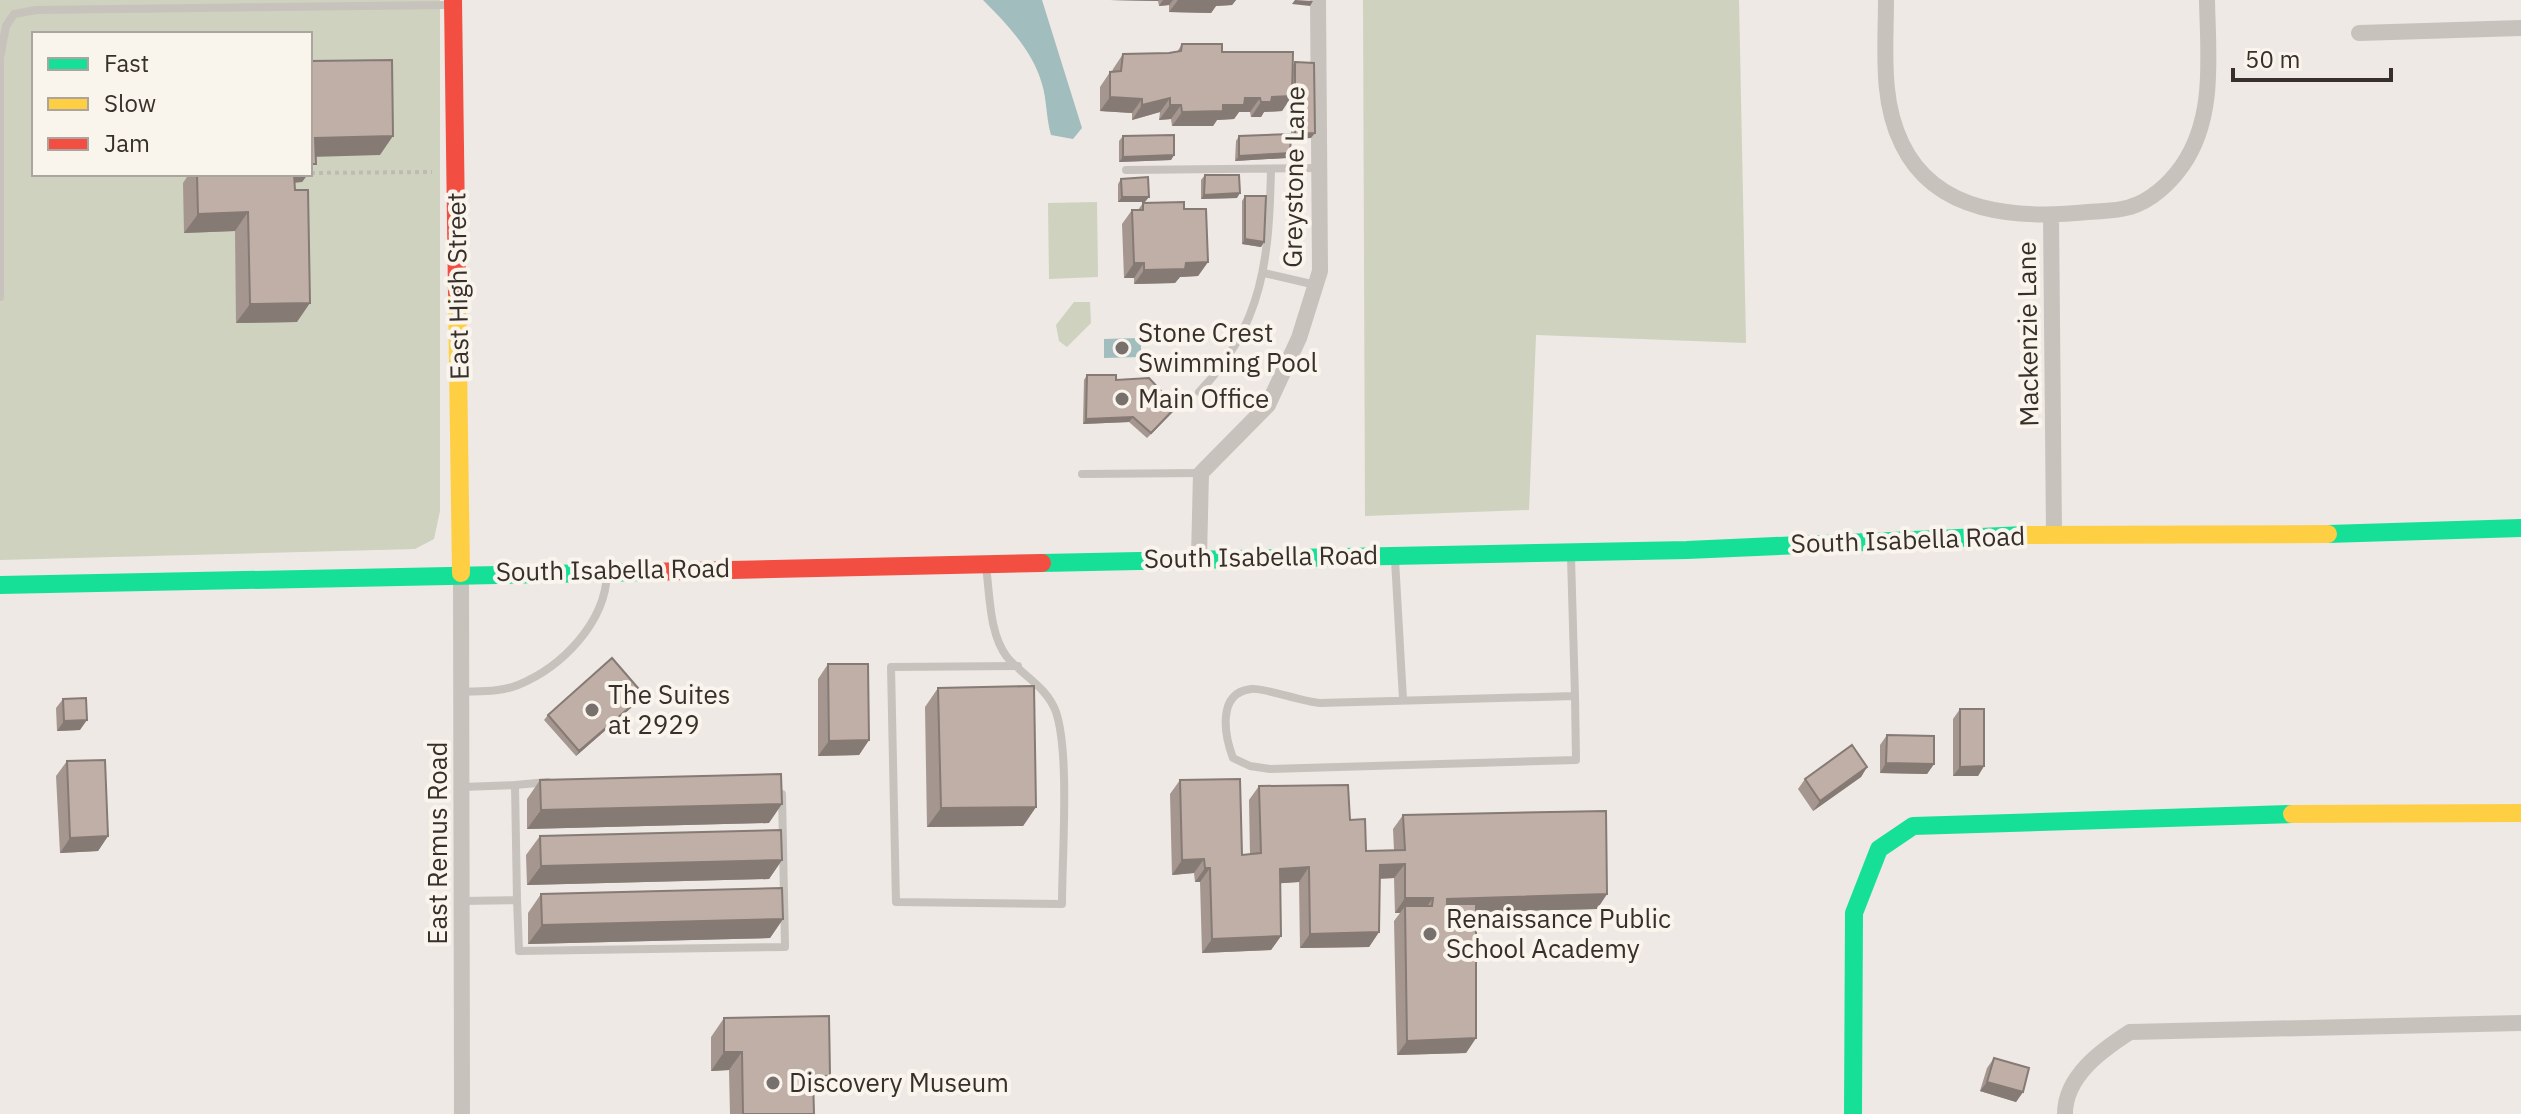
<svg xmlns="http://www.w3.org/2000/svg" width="2521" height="1114" viewBox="0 0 2521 1114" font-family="'IBM Plex Sans',sans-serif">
<rect width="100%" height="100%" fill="#eee9e4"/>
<path fill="#ced2bf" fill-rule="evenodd" d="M0,0H440V511L434,539L415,549L0,560ZM34,34H310V174H34Z
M1363,0H1739L1746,343L1536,335L1529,510L1365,516Z
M1097,202L1098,277L1049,279L1048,203Z
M1074,302H1090L1091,323L1067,347L1059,341L1056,325Z"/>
<path fill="#a1bdbe" d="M983,0H1042L1082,128L1073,139L1051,135C1046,118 1047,100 1042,84C1033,51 1006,23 983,0Z
M1141,338V357L1104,358V339Z"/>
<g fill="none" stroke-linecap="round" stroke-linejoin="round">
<path stroke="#bfbab5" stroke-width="4" stroke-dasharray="4 4" stroke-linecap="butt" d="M311,173L432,172"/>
<path stroke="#c7c2bc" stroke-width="8" d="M1126,170L1319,168
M1264,273L1316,285
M0,297V58L6,26L14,14L36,10L449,5
M1199,392C1264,325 1269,257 1271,169
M1082,474L1201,473
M1571,557L1575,696L1320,703C1302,702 1263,687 1251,689C1216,693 1225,737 1233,758L1250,766L1270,769L1576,760L1575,696
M1395,560L1403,699
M986,567C990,594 989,634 1007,657C1023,676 1047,687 1056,712C1070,754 1062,855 1062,904L896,902L891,667L1018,666
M462,692C480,691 500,692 518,685C562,667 605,623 607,574
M515,785L548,782
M462,787L515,785L517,900L462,901
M517,900L519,951L785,947L782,794"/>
<path stroke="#c7c2bc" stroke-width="16" d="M1886,0C1886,48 1880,100 1902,144C1936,215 2019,219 2088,212C2101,211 2118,211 2130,207C2151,201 2170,183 2182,166C2216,118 2208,55 2207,0
M2359,33L2521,28
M2051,216L2054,534
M1199,558L1201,473L1268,405L1299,338L1320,271L1318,0
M461,573L462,1114
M2065,1114C2065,1076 2102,1050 2130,1032L2521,1023"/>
<path stroke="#16e098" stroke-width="18" d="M2328,534L2521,528
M1042,563L1687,550L2025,535
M0,585L645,572
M1853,1114L1854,913L1879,849L1913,826L2292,814"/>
<path stroke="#ffcf43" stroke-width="18" d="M457,294L461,573
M2025,535L2328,534
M2292,814L2521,813"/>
<path stroke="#f24e42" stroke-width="18" d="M453,0L457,294
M645,572L1042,563"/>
</g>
<path fill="#a59690" d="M1110,0H1239H1236L1232,5L1216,6L1211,13L1169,12V5L1159,6L1158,1Z
M1182,44L1293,65L1295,62L1311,138L1291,139V97L1282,111L1264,112L1261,117H1251L1250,112H1239L1234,119L1217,120L1213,126H1172L1171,119L1159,120L1160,112L1132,120V113L1100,111V87L1110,72H1112L1113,69L1123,54L1169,53L1177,52Z
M1123,136L1174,155L1171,160L1119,162V141Z
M1239,136L1290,153L1287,158L1235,161L1236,141Z
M189,174H308L302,182L294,183L297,322L236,323L235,231L184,233L183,183Z
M1205,175L1237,198L1201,199V180Z
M1121,179L1145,202H1118V184Z
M1245,196L1264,242L1261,247L1242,244V201Z
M1143,203L1184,209L1208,262L1198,276L1180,277L1175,283L1134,284V278H1124L1122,224L1132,210H1138Z
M1087,375L1116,380L1173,412L1147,438L1129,422L1083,424L1084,380Z
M828,664L869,740L859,755L818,756V679Z
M938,688L1036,807L1023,826L927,827L925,707Z
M63,699L80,730L57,731L56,708Z
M640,700L576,756L544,720L548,715Z
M1960,709L1984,766L1978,776H1953V719Z
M1887,735L1934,764L1927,774L1880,773V745Z
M67,761L108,836L98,851L60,853L56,776Z
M1867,767L1861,777L1813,811L1798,789L1805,779Z
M540,780L769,823L527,829V799Z
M1180,780L1242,855L1250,854L1249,800L1259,786L1350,820L1366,851L1394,850L1393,829L1403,815L1607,894L1597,909L1476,912V1038L1466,1053L1397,1055L1394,921L1400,913H1395L1394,878L1379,879V932L1369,947L1300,948L1299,882L1280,883L1281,936L1271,950L1202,953L1200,882H1195L1194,873L1172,875L1170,794Z
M540,836L782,860L769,879L527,885L526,855Z
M541,894L783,919L770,938L528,944V913Z
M724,1018L830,1076L817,1095H813L814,1114H730L729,1070L711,1071V1037Z
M1994,1058L2023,1092L2016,1102L1980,1091L1987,1068Z"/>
<path fill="#867a75" d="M1110,0H1159L1158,1Z
M1163,0H1173L1169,5L1159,6Z
M1178,0H1239H1236L1232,5L1216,6L1211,13L1169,12Z
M1295,0L1313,1L1310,6L1292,4Z
M1292,96L1282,111L1264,112L1261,117H1251L1261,102L1272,97Z
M1110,97L1142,99L1132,113L1100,111Z
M1170,98L1160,112L1132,120L1142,105Z
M1245,98H1260L1250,112H1239L1234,119L1217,120L1213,126H1172L1182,112L1223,105Z
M1170,105H1181L1171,119L1159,120Z
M1315,133L1311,138L1291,139L1295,134Z
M393,136L380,155L310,157L315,138Z
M1290,153L1287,158L1235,161L1239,156Z
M1174,155L1171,160L1119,162L1123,157Z
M287,174H308L302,182L280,183Z
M1240,193L1237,198L1201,199L1204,195Z
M1122,197H1149L1145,202H1118Z
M248,212L235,231L184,233L198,214Z
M1245,239L1264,242L1261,247L1242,244Z
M1208,262L1198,276L1180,277L1175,283L1134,284L1144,270L1186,263Z
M1134,263H1144L1134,278H1124Z
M310,303L297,322L236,323L250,304Z
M1133,417L1129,422L1083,424L1086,419Z
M644,695L640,700L576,756L579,751Z
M87,720L80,730L57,731L64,721Z
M869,740L859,755L818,756L829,741Z
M1886,763L1934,764L1927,774L1880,773Z
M1984,766L1978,776H1953L1960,767Z
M1867,767L1861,777L1813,811L1820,801Z
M782,804L769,823L527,829L541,810Z
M1036,807L1023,826L927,827L941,808Z
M108,836L98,851L60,853L70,838Z
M1204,859L1194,873L1172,875L1182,860Z
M782,860L769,879L527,885L541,866Z
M1405,864L1394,878L1369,879L1380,865Z
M1309,867L1299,882L1270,884L1280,869Z
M1205,868H1210L1200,882H1195Z
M1607,894L1597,909L1437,913L1447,899Z
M1405,898H1433L1422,913L1405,906L1400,913H1395Z
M783,919L770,938L528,944L542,925Z
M1379,932L1369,947L1300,948L1310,934Z
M1281,936L1271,950L1202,953L1212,939Z
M1476,1038L1466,1053L1397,1055L1407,1041Z
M724,1052H742L729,1070L711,1071Z
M813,1076H830L817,1095H799Z
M1987,1082L2023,1092L2016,1102L1980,1091Z"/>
<path fill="#c0afa7" stroke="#867a75" stroke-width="2" d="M1182,44H1222V52H1293L1292,96L1272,97L1271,102H1261L1260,98H1245L1244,105H1223V111L1182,112L1181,105H1170V98L1142,105V99L1110,97V72L1121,71L1123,54L1169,53L1181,51Z
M392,60L393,136L315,138L316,164H310V61Z
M1295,62L1314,63L1315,133L1295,134Z
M1291,134L1290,153L1239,156V136Z
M1174,135V155L1123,157V136Z
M197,174H294L295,190H308L310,303L250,304L248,212L198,214Z
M1205,175H1239L1240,193L1204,195Z
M1148,177L1149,197H1122L1121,179Z
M1245,196H1266L1264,242L1245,239Z
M1184,202V209H1206L1208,262L1186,263L1185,269L1144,270V263H1134L1132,210H1143V203Z
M1087,375H1116V380L1149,378L1176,407L1151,433L1133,417L1086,419Z
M612,658L644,695L579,751L548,715Z
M828,664H868L869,740L829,741Z
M1034,686L1036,807L941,808L938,688Z
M86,698L87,720L64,721L63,699Z
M1960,709H1984V766L1960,767Z
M1887,735L1934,736V764L1886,763Z
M1852,745L1867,767L1820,801L1805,779Z
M105,760L108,836L70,838L67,761Z
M781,774L782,804L541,810L540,780Z
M1240,779L1242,855L1261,853L1259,786L1348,785L1350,820L1365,819L1366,851L1405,850L1403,815L1606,811L1607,894L1447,899V904H1476V1038L1407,1041L1405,906H1432L1433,898H1405V864L1380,865L1379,932L1310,934L1309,867L1280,869L1281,936L1212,939L1210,868H1205L1204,859L1182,860L1180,780Z
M781,830L782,860L541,866L540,836Z
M782,888L783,919L542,925L541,894Z
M829,1016L830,1076H813L814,1114H743L742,1052H724V1018Z
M1994,1058L2029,1068L2023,1092L1987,1082Z"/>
<g fill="#78706c" stroke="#f9f4ec" stroke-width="3">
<circle cx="1122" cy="348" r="8"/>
<circle cx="1122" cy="399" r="8"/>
<circle cx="592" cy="710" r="8"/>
<circle cx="1430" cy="934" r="8"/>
<circle cx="773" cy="1083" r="8"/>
</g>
<g text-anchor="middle" stroke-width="8" stroke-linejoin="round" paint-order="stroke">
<g font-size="26" fill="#382f2b" stroke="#f9f4ec">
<text transform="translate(1294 177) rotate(-89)" y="9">Greystone Lane</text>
<text transform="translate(458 286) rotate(-91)" y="9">East High Street</text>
<text transform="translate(2028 334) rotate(-91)" y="9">Mackenzie Lane</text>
<text transform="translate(1908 540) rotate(-2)" y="9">South Isabella Road</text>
<text transform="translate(1261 557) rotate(-1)" y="9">South Isabella Road</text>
<text transform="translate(613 570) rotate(-1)" y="9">South Isabella Road</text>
<text transform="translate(438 843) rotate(-90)" y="9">East Remus Road</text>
</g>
<g font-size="26" fill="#382f2b" stroke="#f9f4ec" text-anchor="start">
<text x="1138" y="342">Stone Crest<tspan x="1138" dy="30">Swimming Pool</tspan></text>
<text x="1138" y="408">Main Office</text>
<text x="608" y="704">The Suites<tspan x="608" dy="30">at 2929</tspan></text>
<text x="1446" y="928">Renaissance Public<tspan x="1446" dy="30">School Academy</tspan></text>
<text x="789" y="1092">Discovery Museum</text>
</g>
</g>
<rect x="32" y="32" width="280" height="144" fill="#f9f4ec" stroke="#aca59f" stroke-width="2"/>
<rect x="48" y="58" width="40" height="12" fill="#16e098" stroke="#aca59f" stroke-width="2"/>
<text x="104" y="72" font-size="24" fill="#382f2b">Fast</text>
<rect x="48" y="98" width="40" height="12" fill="#ffcf43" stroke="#aca59f" stroke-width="2"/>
<text x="104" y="112" font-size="24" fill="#382f2b">Slow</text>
<rect x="48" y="138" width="40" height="12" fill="#f24e42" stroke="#aca59f" stroke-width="2"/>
<text x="104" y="152" font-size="24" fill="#382f2b">Jam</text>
<path d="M2233 68v12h158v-12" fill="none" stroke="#382f2b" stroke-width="4"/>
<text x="2245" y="68" font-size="24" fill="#382f2b" stroke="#f9f4ec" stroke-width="6" paint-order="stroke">50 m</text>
</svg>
